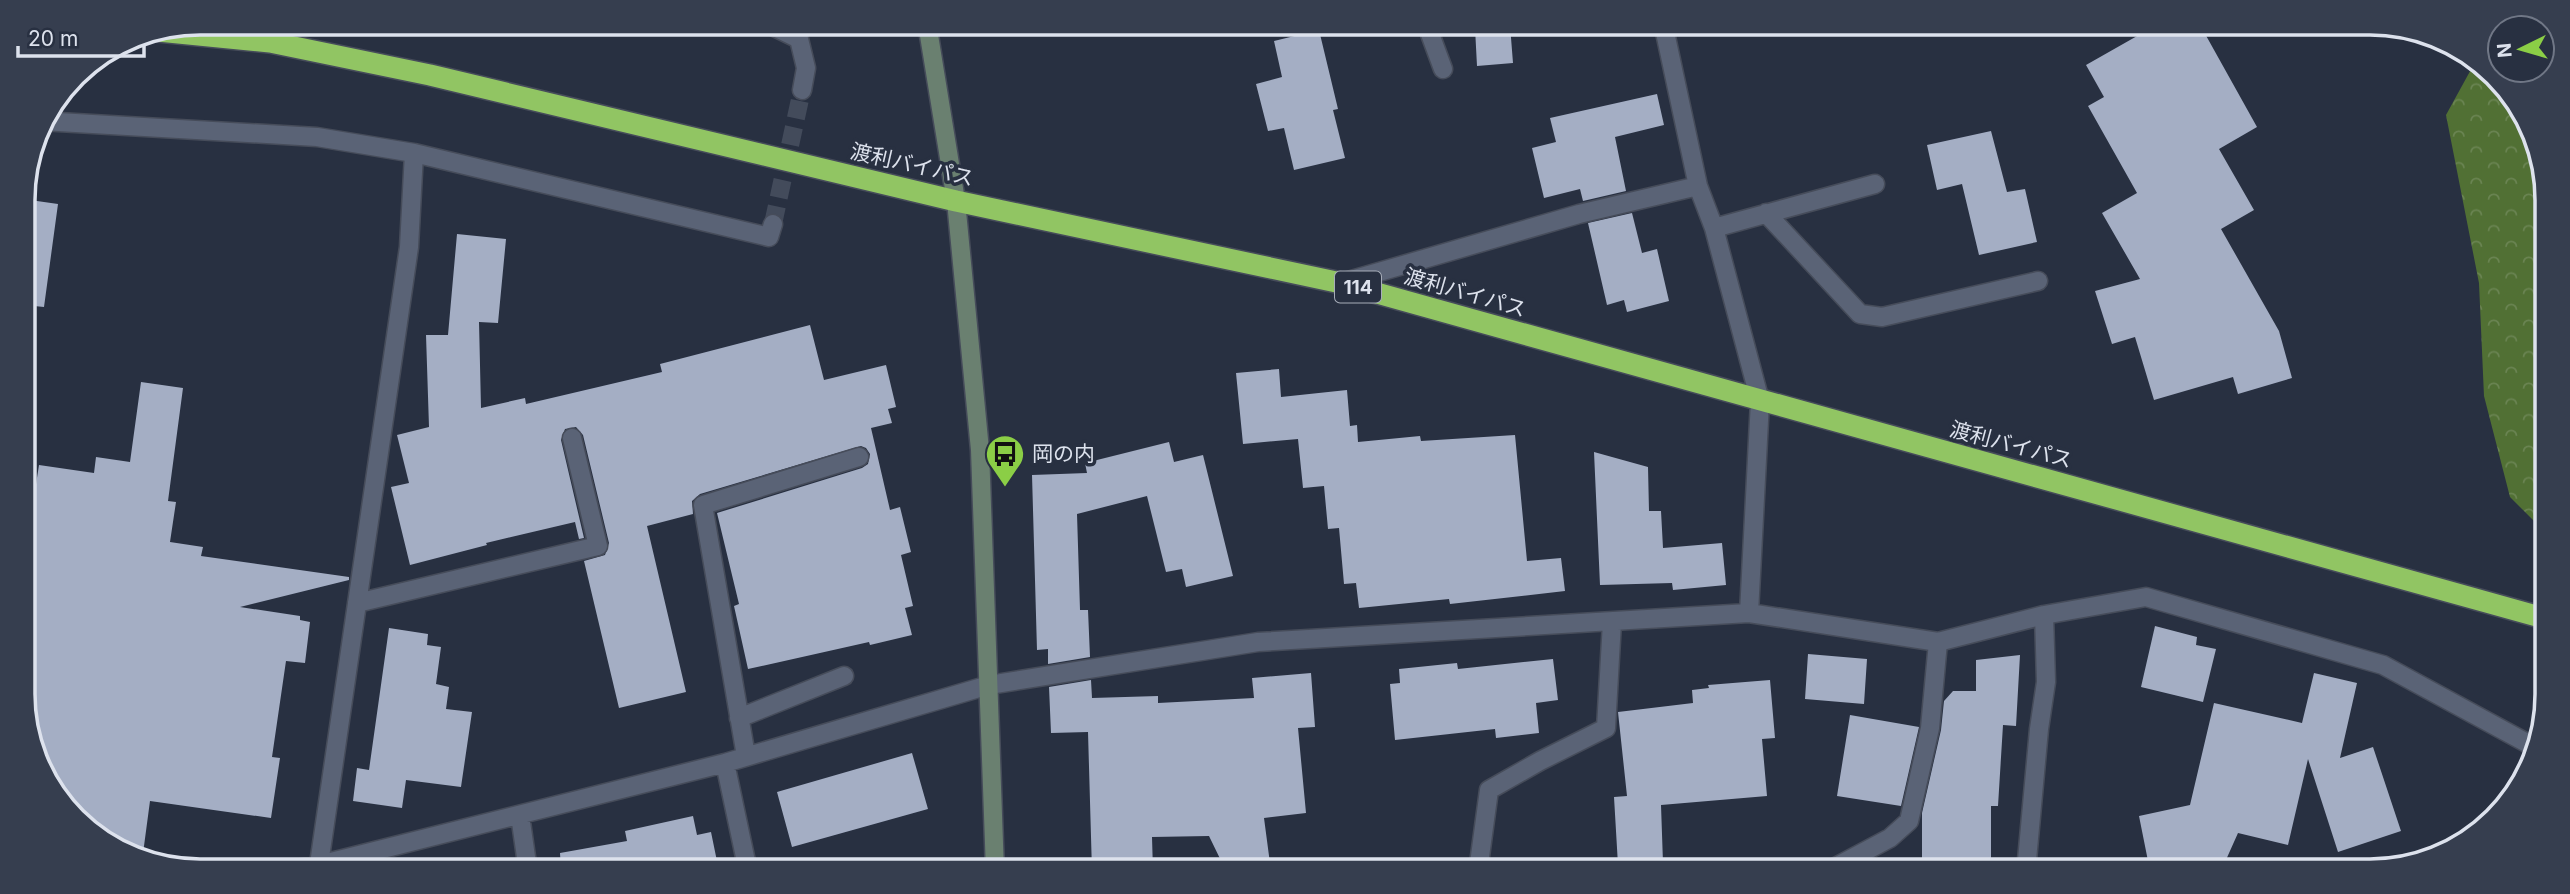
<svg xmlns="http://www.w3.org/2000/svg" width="2570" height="894" viewBox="0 0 2570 894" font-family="Inter,'Noto Sans JP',sans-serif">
<defs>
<pattern id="forest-crowns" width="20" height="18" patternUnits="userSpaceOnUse" patternTransform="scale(1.75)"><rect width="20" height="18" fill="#517034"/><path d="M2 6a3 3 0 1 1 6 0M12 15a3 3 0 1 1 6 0" fill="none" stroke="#6a8452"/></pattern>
</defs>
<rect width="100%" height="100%" fill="#283041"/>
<path fill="url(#forest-crowns)" d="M2474,64L2504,83L2546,176L2541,528L2510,497L2484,396L2479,283L2446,115Z"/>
<path fill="#a4aec4" d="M2160,23H2199L2257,127L2219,149L2254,210L2221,229L2279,331L2292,378L2238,394L2233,377L2154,400L2135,337L2112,344L2095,291L2140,279L2102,213L2137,193L2088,106L2104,97L2086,65Z
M1510,25L1513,63L1477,66L1475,28Z
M1319,30L1338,109L1333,110L1345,158L1294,170L1284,128L1268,131L1256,84L1282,77L1274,41Z
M1657,94L1664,125L1615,137L1626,191L1583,201L1580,189L1544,198L1532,148L1556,142L1550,118Z
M1991,131L2007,192L2025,189L2037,242L1979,255L1962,184L1937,190L1927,145Z
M23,199L58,204L44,307L24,305Z
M1632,213L1642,253L1657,249L1669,301L1627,312L1624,300L1607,305L1588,223Z
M457,234L506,239L498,323L479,322L481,408L525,398L526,404L662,372L660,364L810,325L824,380L886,365L896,407L888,409L892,423L871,428L890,510L900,507L911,552L901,555L913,606L905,608L912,635L870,645L869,642L748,669L734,606L739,604L717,513L862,468L868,464L870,454L866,448L861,446L700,494L692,501L693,514L647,526L686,692L619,708L584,561L605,555L609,543L583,435L576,427L565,429L561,440L584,538L579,539L575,522L486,543L487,545L410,565L391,487L409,483L397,435L429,427L426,335H448Z
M1279,369L1281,397L1347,390L1350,426L1357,425L1358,442L1420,436L1421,441L1515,435L1527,561L1561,558L1565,591L1450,604L1449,599L1359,608L1356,583L1344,584L1339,528L1328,529L1324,486L1303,488L1298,439L1243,444L1236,373Z
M141,382L183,388L168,501L176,502L170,542L203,547L201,556L349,577V580L240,607L300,616V620L310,622L305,663L286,661L272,757L280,758L271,818L150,801L142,861L67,811L26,728L25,522L30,523L39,465L94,473L96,457L130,462Z
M1169,442L1174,462L1203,455L1233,576L1186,587L1182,569L1166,572L1147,496L1077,514L1080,610H1088L1090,657L1048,664V649L1037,650L1032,475L1087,473L1085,463Z
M1594,452L1648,467L1649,511H1661L1663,548L1722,543L1726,585L1673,590L1672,583L1600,585Z
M2155,626L2197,637L2196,645L2216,649L2203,702L2141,687Z
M389,628L428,634L427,645L441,647L436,684L449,687L446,709L472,712L461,787L406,780L402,808L353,801L357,768L369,770Z
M1808,654L1867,659L1864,704L1805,699Z
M2020,655L2016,726L2003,725L1998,806H1991V870H1922V813L1941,730L1944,701L1953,691H1976V660Z
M1553,659L1558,700L1536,703L1539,733L1496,738L1495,729L1395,740L1390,684L1400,683L1399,669L1457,663L1458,669Z
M1311,673L1315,727L1298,728L1306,813L1264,818L1271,871H1226L1209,836L1152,837L1153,871H1092L1088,732L1051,733L1049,687L1091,680L1092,698L1158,696V703L1254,698L1252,678Z
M2314,673L2357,683L2340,758L2373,747L2401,831L2338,852L2308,759L2288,845L2238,833L2221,871H2173L2148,861L2139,816L2190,805L2214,703L2302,723Z
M1770,680L1775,738L1762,739L1767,796L1661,805L1663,863L1618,865L1614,797L1627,796L1618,712L1693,703L1692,690L1709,688L1708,685Z
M1850,715L1919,727L1901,806L1837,796Z
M912,753L928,809L792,847L777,792Z
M693,816L697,835L711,832L719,871H561L560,853L627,841L625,831Z"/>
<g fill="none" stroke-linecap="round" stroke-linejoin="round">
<path stroke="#434b5b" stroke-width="18" stroke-dasharray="18 9" stroke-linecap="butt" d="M773,224L802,90"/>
<g stroke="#464c5a" stroke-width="21">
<path id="street" d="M766,23L799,39L806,68L802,90
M1426,23L1443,69
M1663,23L1698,186L1714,228L1760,401L1749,613
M41,121L317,137L414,153L769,237L773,224
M1766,213L1860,314L1882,317L2038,281
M1714,228L1875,184
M1341,283L1579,214L1698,186
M357,603L598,546L572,438
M739,718L844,676
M746,756L703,505L859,457
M725,763L748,871
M520,815L528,871
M283,871L319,865L725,763L989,685L1258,642L1749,613L1938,642L2044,615L2146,597L2383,665L2538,749
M318,871L409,247L414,153
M1478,871L1489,790L1540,761L1606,728L1612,622
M1828,871L1890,838L1909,821L1930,728L1938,642
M2026,871L2039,729L2046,682L2044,615"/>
</g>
<g stroke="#464c5a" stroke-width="21">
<path id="secondary" d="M927,23L956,201L980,450L995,871"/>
</g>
<g stroke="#464c5a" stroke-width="24">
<path id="highway" d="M158,31L270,42L430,75L956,201L1341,283L2540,617"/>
</g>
<use href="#street" stroke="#5a6376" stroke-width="18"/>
<use href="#secondary" stroke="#6a8070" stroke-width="18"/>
<use href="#highway" stroke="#91c563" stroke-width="21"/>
</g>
<defs>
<g id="bus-pin" transform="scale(2.0125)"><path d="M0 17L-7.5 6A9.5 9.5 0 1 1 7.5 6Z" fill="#8bce46" stroke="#283041"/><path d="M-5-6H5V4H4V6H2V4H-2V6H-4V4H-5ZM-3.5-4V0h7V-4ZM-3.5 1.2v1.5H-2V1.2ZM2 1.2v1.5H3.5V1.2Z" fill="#111"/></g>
</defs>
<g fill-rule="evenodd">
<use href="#bus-pin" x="1005" y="454"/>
</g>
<g text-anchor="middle" stroke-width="7" stroke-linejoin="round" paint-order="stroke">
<rect fill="#283041" stroke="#a7adb9" stroke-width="2" x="1335" y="271.5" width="46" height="31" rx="5"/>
<g font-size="19" font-weight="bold" fill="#dde2ed">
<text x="1358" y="294">114</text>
</g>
<g font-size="21" fill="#dde2ed" stroke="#283041">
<text transform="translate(912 165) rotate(13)" y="7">渡利バイパス</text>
<text transform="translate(1465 293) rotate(16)" y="7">渡利バイパス</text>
<text transform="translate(2011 445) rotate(15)" y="7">渡利バイパス</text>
</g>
<g font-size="21" fill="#dde2ed" stroke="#283041" text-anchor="start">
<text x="1032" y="461">岡の内</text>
</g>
</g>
<path d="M0 0H2570V894H0ZM200 35H2370A165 165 0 0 1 2535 200V694A165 165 0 0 1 2370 859H200A165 165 0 0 1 35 694V200A165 165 0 0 1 200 35Z" fill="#363e4f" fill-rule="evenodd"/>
<path fill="none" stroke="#dde2ed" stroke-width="3.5" d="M200 35H2370A165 165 0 0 1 2535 200V694A165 165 0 0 1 2370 859H200A165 165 0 0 1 35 694V200A165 165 0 0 1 200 35Z"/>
<g transform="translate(2521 49) rotate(265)"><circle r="33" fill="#283041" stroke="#707786" stroke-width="2"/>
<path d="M0-5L12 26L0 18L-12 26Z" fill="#8bce46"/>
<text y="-10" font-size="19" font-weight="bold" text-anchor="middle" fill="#dde2ed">N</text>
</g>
<path d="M18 46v10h126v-10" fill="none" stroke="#dde2ed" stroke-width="3.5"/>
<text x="28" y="46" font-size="21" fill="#dde2ed" stroke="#283041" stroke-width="5" paint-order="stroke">20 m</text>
</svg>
